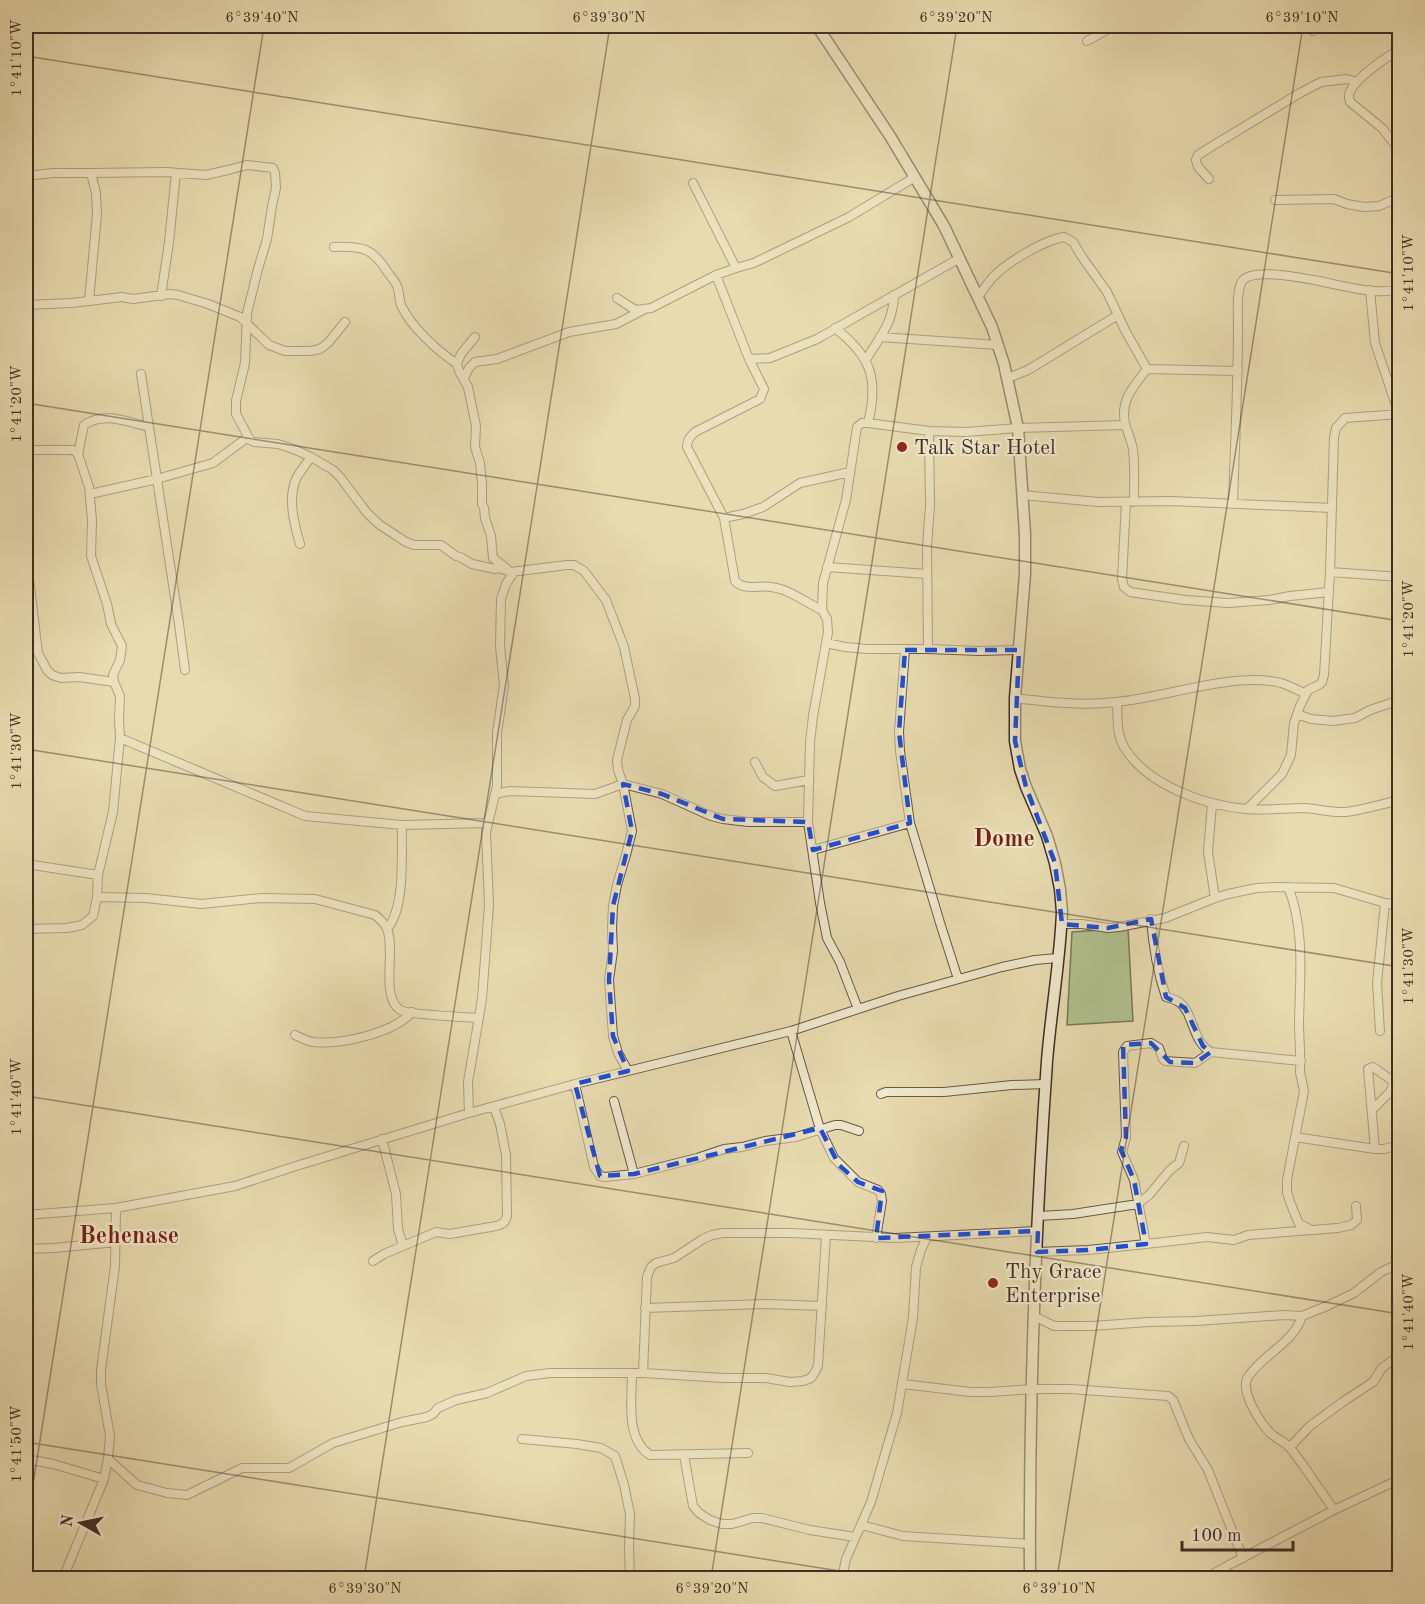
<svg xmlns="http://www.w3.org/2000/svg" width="1425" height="1604" viewBox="0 0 1425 1604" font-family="'Old Standard TT',serif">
<rect width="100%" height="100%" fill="#e8dbb0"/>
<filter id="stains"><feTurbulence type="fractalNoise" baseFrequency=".00333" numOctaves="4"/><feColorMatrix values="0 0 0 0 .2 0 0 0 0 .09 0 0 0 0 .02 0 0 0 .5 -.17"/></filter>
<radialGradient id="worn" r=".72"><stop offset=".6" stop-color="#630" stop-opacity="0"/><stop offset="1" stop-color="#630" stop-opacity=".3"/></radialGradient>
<path fill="#b1c18f" stroke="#78785a" stroke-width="1.5" d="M1128,928L1133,1021L1067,1025L1072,932Z"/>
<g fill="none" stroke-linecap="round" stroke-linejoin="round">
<g stroke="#695948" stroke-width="10">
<path id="street" d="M1390,26L1400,38
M987,28L992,26
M1313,31L1317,26
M1087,41L1114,26
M1400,49C1387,57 1355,78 1350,92C1348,96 1349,97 1350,102L1382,128L1400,151
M26,176L53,173H91L166,172L206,175L228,170L247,165L273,168L275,173L276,188L272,206L267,239L258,269L247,313L245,363L236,401V414L250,440L254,442L278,444L296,450L311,457L333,470L340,477L367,513L380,525L406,542L414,545H441L456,556L460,557L472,564L495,569L499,568L511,572L567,565H574L584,571L606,600L624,647L635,699V706L627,720L617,760L618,770L623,784L632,831L626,855L617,885L613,906L612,928L613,951L609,980L613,1036L618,1053L628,1071
M1209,179L1198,167L1196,160L1198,155L1214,145L1300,93L1321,82L1347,79L1357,82
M693,183L736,268
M1275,200L1334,199L1347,204L1364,207L1379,206L1400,197
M334,247C363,246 373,248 388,273C392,278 397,283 398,289C400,295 399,302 402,307C412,328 438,351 457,364
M716,275L749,359L764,389L760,399L695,432C690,437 687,440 687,447L724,518L735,581C744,591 759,585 771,587C789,589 805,602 822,610
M1370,290L1375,343L1399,414
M161,296L169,242L176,173
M978,297C982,291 987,284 992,278C1006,263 1044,240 1064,237L1073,242L1082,257L1107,292L1126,332L1147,369
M617,298L632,308L637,310L651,308L716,275L736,268L754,263L849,217L915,177
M89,301L122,297L133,299L170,294L178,295L208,304L240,317L269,345L285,351H310L320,349L328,343L345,322
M26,305L71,303L89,301L97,214L96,193L91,173
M835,328C871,356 879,379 868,423
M475,337L461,354L457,364L459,371L468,387L476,426L475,447L480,463L482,484V504L484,508L485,518L491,536L493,558L507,569
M880,337L998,345
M749,359L770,358L817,339L960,258
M866,360C880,336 893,324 894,295
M1147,369L1238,371
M141,374L179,624L185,670
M464,378L469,368L475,362L497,359L569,332L616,324L643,310
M1008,378L1028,370L1118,315
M26,450H73L78,454
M90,494L157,479L213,463L248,437
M1022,495L1098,502L1170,501L1332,508
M1126,502L1122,579L1124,587L1130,592L1185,600L1228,603L1269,600L1290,596L1329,592
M1134,502C1134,485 1135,467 1133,450C1132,441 1127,432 1125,423C1120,400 1134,386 1147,369
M1233,503C1235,444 1238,384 1238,325C1238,314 1236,288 1243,280C1255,268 1303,278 1319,281C1340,285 1379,297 1400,288
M724,518L743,514L763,507L800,483L850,472
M300,544C294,523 287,497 297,477C301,470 307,463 311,457
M26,554L38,653L47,670L52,675L61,678L79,677L114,682
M827,567L927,574
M1330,572L1400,577
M26,639L35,629
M826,643L845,647L867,649H928L979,651L1019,650
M928,649L927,546L930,506L929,431
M905,650L899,732L900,751L910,823L941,926L958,979
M1015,698C1049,702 1082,706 1116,702C1165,698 1234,671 1281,683C1290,686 1298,690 1306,694
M1117,702C1118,718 1116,733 1124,747C1147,785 1203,805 1246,809C1265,811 1286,808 1305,808C1319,809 1332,813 1346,812C1364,810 1382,804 1400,800
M1297,714L1311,719L1333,721L1355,718L1370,710L1400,700
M120,738L305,816L402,825L487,823
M755,762L763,777L775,786L809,780
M495,794L510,791L595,794L623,784L662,794L711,816L723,819L748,822H808
M1212,804L1208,852L1215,898
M1247,809L1282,774L1291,755L1294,723L1300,706L1308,690L1319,685L1322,682L1324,675L1330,572L1334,437L1336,428L1345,418L1400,414
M813,850L910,823
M26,864L98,875
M1288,887C1305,927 1300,978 1299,1021C1299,1038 1301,1055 1300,1072L1304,1091L1287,1180V1192L1290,1202L1299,1224L1308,1228
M97,897L146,898L201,904L262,898L315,899L375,915C380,919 385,923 387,929C396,950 380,996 400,1010C408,1015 466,1017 479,1018
M1151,919C1153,946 1157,971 1166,997C1170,998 1176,1000 1179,1002C1194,1013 1192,1042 1211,1052L1301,1061
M1061,924H1082L1108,928L1119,927L1165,918L1215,898L1228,894L1257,888L1275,887L1334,888L1385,903L1400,905
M26,929L67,928L82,925L93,916L97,897L98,875L113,812L120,738L119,719L120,696L114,682L113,675L120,660L122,646L111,624L107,604L91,556L92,520L89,487L78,454L84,425C104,411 128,422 149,427
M387,929C406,907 401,853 402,825
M858,1009L840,962L827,938L820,903L808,822L810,742L813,716L828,632L827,619L822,610L823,583L846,500L857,427L862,423H868L929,431L966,432L1018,428L1125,425
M791,1031L820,1129L834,1158L858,1182L878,1190L881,1194L882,1201L876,1238
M1380,1031L1377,983L1385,903
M295,1035C301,1038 307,1041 313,1042C341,1045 394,1033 412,1012
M1211,1052L1195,1063L1165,1061L1163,1059L1159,1048L1151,1043L1127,1046L1123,1052L1126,1137L1122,1152L1134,1180L1146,1244L1207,1237L1234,1240L1248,1235L1338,1228L1351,1225L1357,1220L1356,1206
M575,1084L594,1167L600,1176L605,1177L634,1174L697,1158L724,1149L742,1147L765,1141L796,1137L835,1125H841L859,1131
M881,1094L886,1092H944L1012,1085L1046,1084
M614,1101L634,1174
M1372,1110L1390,1092L1394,1082
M469,1113L468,1082L482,999L489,905L486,832L497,786V733L504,685L500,646L501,599L506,584L514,572
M1295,1137L1375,1149H1384L1400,1145
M382,1139L396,1194L398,1229L403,1246
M1375,1149L1368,1069L1373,1067L1394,1082L1400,1081
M26,1215L116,1208L235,1186L296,1166L469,1113L575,1084L791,1031L898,996L1002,967L1035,960L1058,958
M1039,1216L1073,1214L1138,1204L1149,1195L1170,1170L1179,1163L1184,1146
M26,1249L54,1248L116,1242
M1037,1252L1088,1250L1146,1244
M373,1261L384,1254L436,1232L450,1234L496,1226C503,1224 505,1223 507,1216L506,1155L500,1124L494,1107
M645,1308L767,1304L822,1306
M1034,1316L1054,1326H1092L1148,1322L1196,1321L1284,1315L1302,1316C1294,1343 1263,1354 1248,1377C1239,1390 1262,1428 1274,1436C1279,1440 1285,1442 1289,1447C1294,1452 1298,1459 1303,1465C1313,1480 1324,1495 1334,1510
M1302,1316L1327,1306L1354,1293L1381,1272L1400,1263
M632,1373C632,1399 625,1439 650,1455L748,1453
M643,1373L647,1277L651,1267L656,1263L674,1258L703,1239L712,1235L723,1233H791L895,1238L1038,1231
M903,1384L970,1392H991L1032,1389H1070L1168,1396L1173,1400L1189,1439L1208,1470L1243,1558
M522,1439L577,1444L601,1448L615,1456L624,1485L630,1514L629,1547L630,1578
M1290,1447L1310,1426L1344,1401L1373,1382L1382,1368L1400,1355
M684,1455L693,1506L699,1513L710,1520L722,1524H732L753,1518H762L810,1530L855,1537
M26,1459L53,1464L104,1479
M108,1459L137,1485L167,1493L187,1495L242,1468H289L333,1443L402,1422L427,1417L433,1414L438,1408L456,1400L487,1393L526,1376L550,1373H643L724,1378H766L790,1382L803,1381L811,1378L815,1372L818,1366L826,1235
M861,1525L903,1536L1030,1544
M63,1578L104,1479L108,1459L110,1436L101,1384V1370L115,1266L116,1208
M842,1578L846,1559L871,1502L897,1413L913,1318L916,1267L921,1250L927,1237
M1206,1578L1227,1566L1334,1510L1400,1479"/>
</g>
<g stroke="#3f2e25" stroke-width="13">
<path id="secondary" d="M817,26L890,136L944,226L992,327L1004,364L1018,428L1025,534V574L1015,698V741L1020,769L1026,787L1047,836L1055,863L1060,889L1062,912C1060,962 1051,1011 1047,1061C1035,1233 1029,1406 1030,1578"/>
</g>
<use href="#street" stroke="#f0e8cc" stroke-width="8"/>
<use href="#secondary" stroke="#f0e8cc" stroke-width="10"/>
</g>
<path d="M0 0H1425V1604H0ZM905,650H1019L1015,741L1026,787L1055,863L1062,924L1108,928L1151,919L1166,997L1185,1008L1203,1046L1211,1052L1195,1063L1170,1062L1151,1043L1123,1045L1126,1137L1121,1150L1134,1180L1146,1244L1088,1250L1037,1252L1038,1231L876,1238L882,1191L858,1182L839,1165L820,1128L634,1174L600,1176L575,1084L628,1071L613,1036L609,980L613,906L632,831L623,784L662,794L723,819L808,822L813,850L910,823L899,732Z" fill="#e8dbb0" fill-opacity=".55" fill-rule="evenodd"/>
<path fill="none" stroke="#1d4ed8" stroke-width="4.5" stroke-dasharray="12 8" stroke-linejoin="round" d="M905,650H1019L1015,741L1026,787L1055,863L1062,924L1108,928L1151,919L1166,997L1185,1008L1203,1046L1211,1052L1195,1063L1170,1062L1151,1043L1123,1045L1126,1137L1121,1150L1134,1180L1146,1244L1088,1250L1037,1252L1038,1231L876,1238L882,1191L858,1182L839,1165L820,1128L634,1174L600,1176L575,1084L628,1071L613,1036L609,980L613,906L632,831L623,784L662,794L723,819L808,822L813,850L910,823L899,732Z"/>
<path fill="none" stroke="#3f2e25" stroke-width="1.5" stroke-opacity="0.45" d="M26,56L1400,274M26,403L1400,621M26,749L1400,967M26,1096L1400,1314M26,1442L884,1578M26,1529L264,26M364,1578L610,26M711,1578L957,26M1057,1578L1303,26"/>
<g fill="#8f2418" stroke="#f0e8cc" stroke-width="2">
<circle cx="902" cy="447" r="6"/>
<circle cx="993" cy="1283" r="6"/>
</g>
<g text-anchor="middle" stroke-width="4.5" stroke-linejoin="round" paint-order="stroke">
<g font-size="21" fill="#3f2e25" stroke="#f0e8cc" text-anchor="start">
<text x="914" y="454">Talk Star Hotel</text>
<text x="1005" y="1278">Thy Grace<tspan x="1005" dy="24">Enterprise</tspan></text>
</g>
<g font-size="24" font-weight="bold" fill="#7a1f14" stroke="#f0e8cc">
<text x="1004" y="846">Dome</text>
<text x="129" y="1243">Behenase</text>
</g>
</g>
<rect width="1425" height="1604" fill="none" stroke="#e8dbb0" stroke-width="66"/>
<g transform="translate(81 1523) rotate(279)" stroke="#f0e8cc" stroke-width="4.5" paint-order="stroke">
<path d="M0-4.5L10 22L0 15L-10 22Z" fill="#3f2e25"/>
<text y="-9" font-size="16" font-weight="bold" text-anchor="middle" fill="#3f2e25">N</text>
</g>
<path d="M1182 1541v9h111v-9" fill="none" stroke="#3f2e25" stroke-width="3"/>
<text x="1191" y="1541" font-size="18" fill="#3f2e25" stroke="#f0e8cc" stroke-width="4.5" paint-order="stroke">100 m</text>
<rect x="33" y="33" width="1359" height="1538" fill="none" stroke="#3f2e25" stroke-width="2"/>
<g font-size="15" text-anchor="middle" fill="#3f2e25">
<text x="262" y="22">6°39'40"N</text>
<text x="609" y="22">6°39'30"N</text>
<text x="956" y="22">6°39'20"N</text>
<text x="1302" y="22">6°39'10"N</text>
<text transform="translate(16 58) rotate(-90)" y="5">1°41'10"W</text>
<text transform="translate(1408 273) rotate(-90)" y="5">1°41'10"W</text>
<text transform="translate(16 404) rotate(-90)" y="5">1°41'20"W</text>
<text transform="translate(1408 619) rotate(-90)" y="5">1°41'20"W</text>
<text transform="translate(16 751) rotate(-90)" y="5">1°41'30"W</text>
<text transform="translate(1408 966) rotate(-90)" y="5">1°41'30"W</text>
<text transform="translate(16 1097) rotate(-90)" y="5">1°41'40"W</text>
<text transform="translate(1408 1312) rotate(-90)" y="5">1°41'40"W</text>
<text transform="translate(16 1444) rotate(-90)" y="5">1°41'50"W</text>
<text x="365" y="1593">6°39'30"N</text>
<text x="712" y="1593">6°39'20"N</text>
<text x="1059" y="1593">6°39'10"N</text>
</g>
<rect width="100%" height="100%" filter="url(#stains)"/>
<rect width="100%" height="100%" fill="url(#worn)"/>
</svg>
